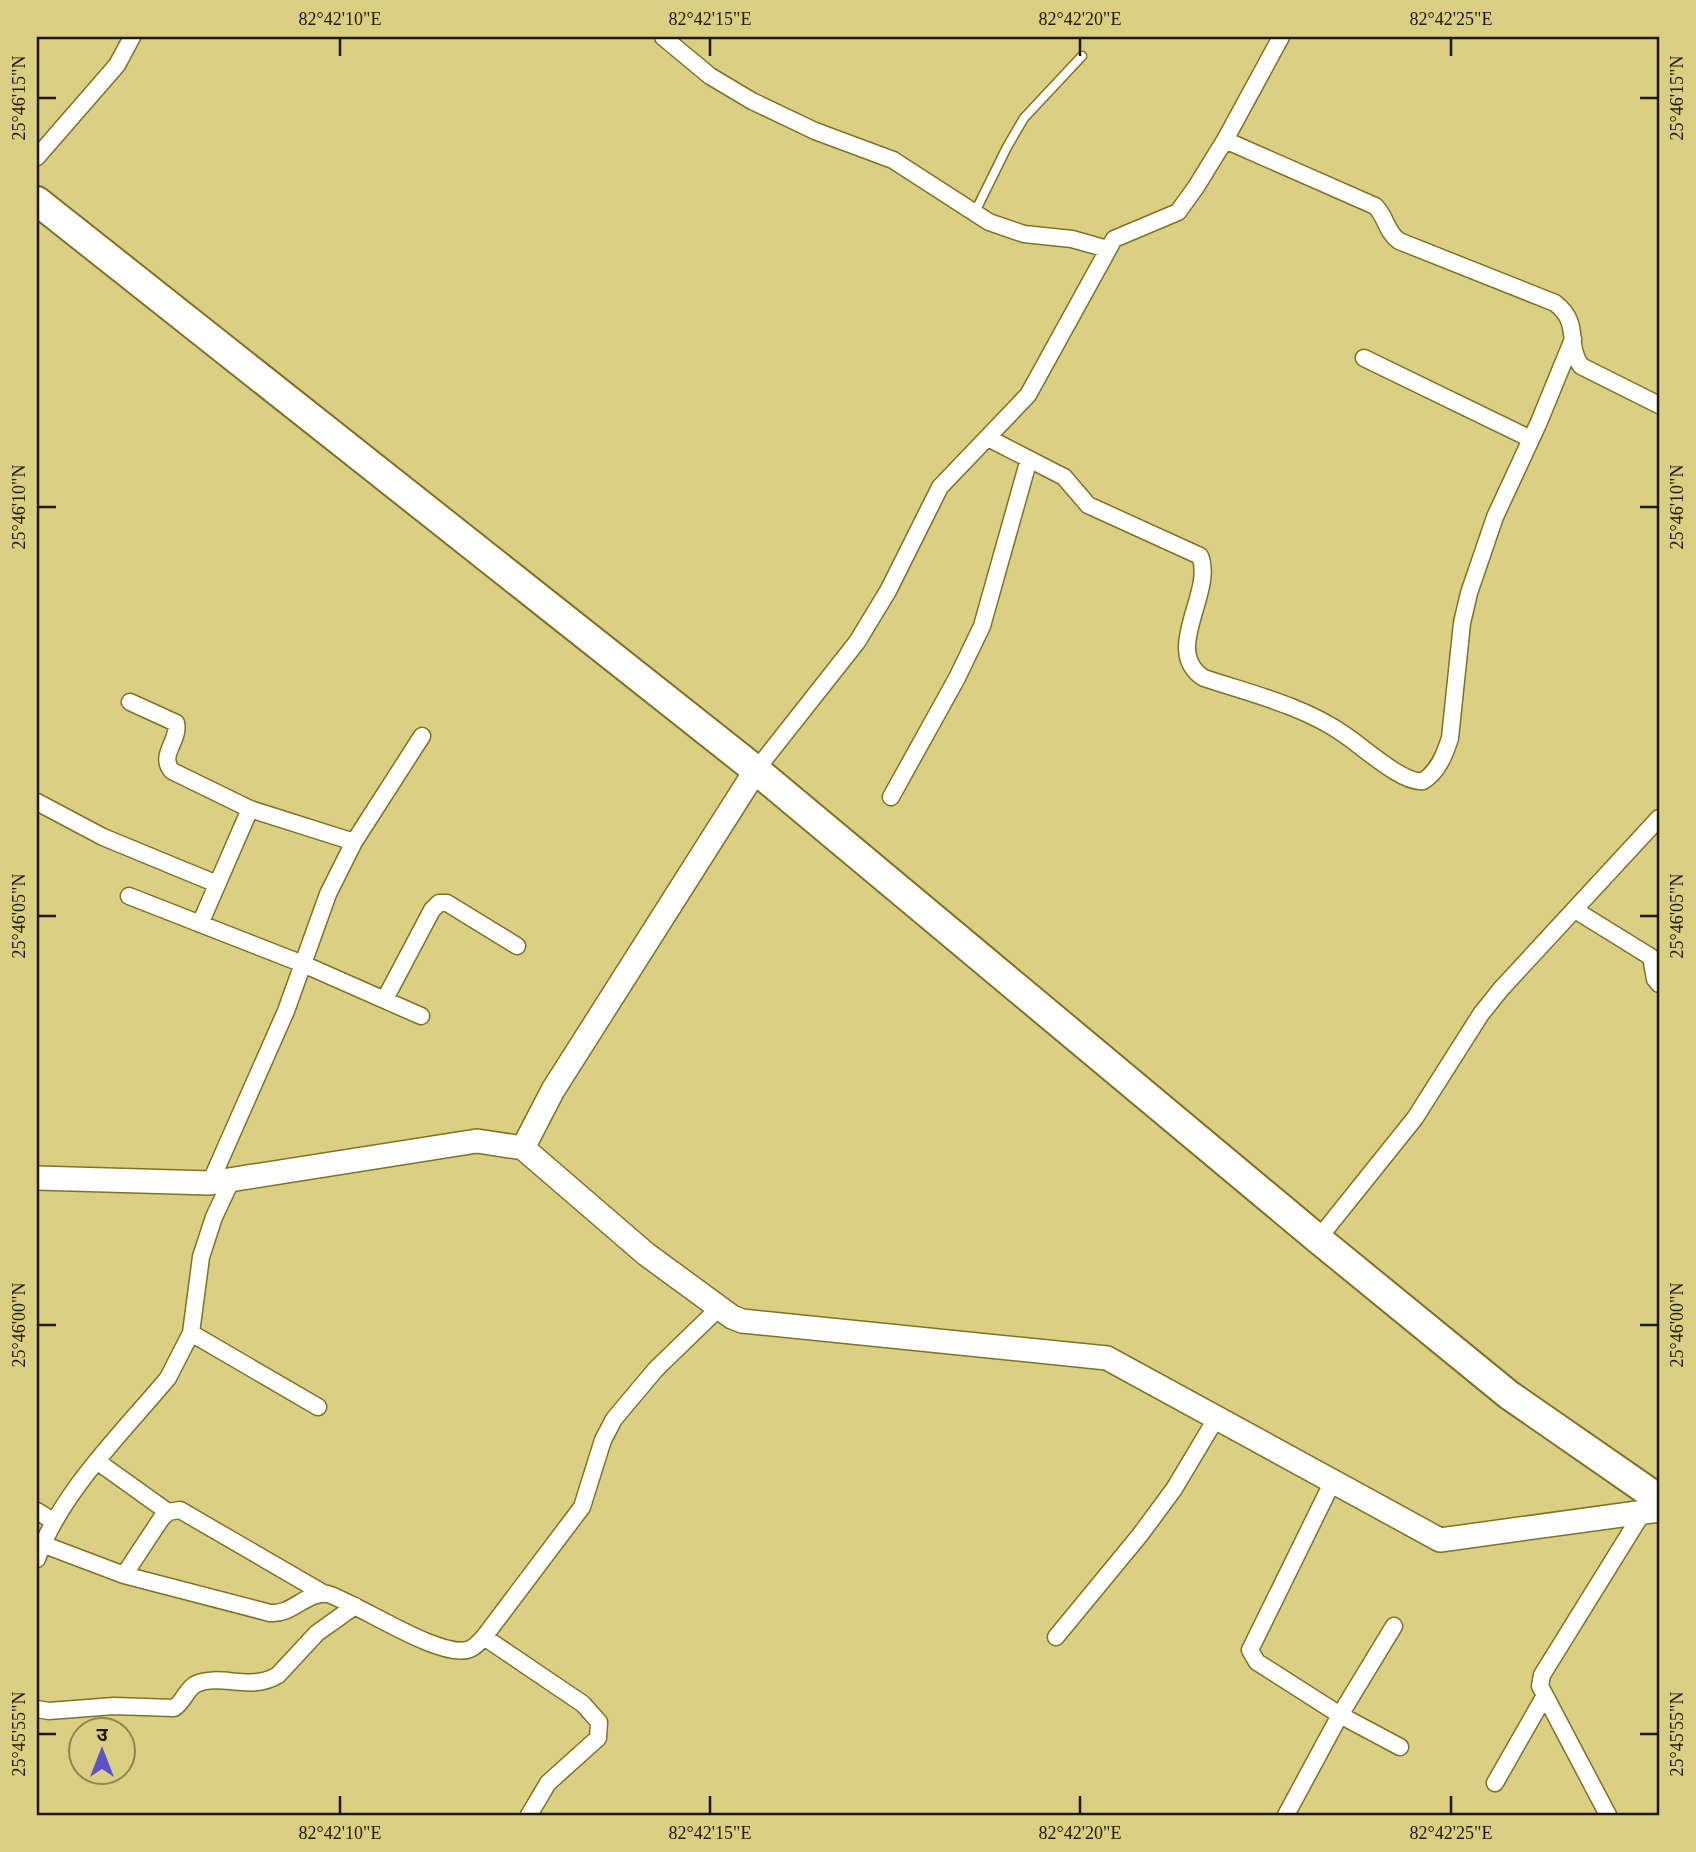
<svg xmlns="http://www.w3.org/2000/svg" width="1696" height="1852" viewBox="0 0 1696 1852" font-family="'Times New Roman','Noto Sans Devanagari',serif">
<rect width="100%" height="100%" fill="#dacf82"/>
<g fill="none" stroke-linecap="round" stroke-linejoin="round">
<g stroke="#7e7324" stroke-width="11">
<path id="lane" d="M974,214L1007,147L1024,118L1082,56"/>
</g>
<g stroke="#7e7324" stroke-width="19">
<path id="street" d="M663,37L710,76L752,101L815,131L893,160L989,222L1024,234L1072,239L1107,249
M1225,140L1375,206C1386,216 1386,232 1399,241L1555,303C1582,324 1565,343 1581,366L1659,405
M37,157L117,65L132,37
M1364,358L1531,439
M988,438L1064,477L1088,505L1200,556C1215,593 1161,651 1204,678C1252,694 1304,706 1345,735C1363,747 1403,784 1423,781C1438,772 1445,754 1450,738L1462,623L1469,593L1495,517L1539,422L1573,339
M130,702L176,723C180,741 158,755 172,771L250,809L354,842
M756,770L857,642L888,591L940,487L1028,395L1114,239L1178,212L1196,187L1225,140L1281,37
M891,797L957,678L982,626L1029,459
M37,802L103,837L217,884
M129,896L303,964L421,1016
M1575,910L1651,957L1655,979L1659,984
M200,924L250,809
M385,999L432,910L439,903H447L517,946
M210,1183L286,1011L328,894L354,842L422,736
M1318,1239L1415,1118L1481,1014L1501,989L1659,818
M191,1333L318,1407
M98,1462L168,1512
M1333,1481L1250,1650L1257,1662L1340,1715L1400,1747
M37,1511L53,1521
M42,1544L124,1575L270,1613C293,1615 306,1591 328,1594C360,1605 437,1657 467,1650C475,1648 479,1642 484,1637L582,1507L603,1440L614,1419L656,1369L720,1307
M37,1559C60,1493 123,1432 168,1378L191,1333L201,1257L214,1217L231,1181
M124,1575L161,1519L168,1512L180,1510L323,1593
M484,1637L583,1704L599,1722L598,1738L548,1783L529,1815
M1056,1637L1140,1535L1174,1489L1217,1417
M37,1709L49,1711L114,1706L174,1708C184,1702 186,1689 196,1684C221,1673 251,1692 278,1675L317,1633L355,1606
M1495,1783L1544,1697
M1286,1815L1340,1715L1394,1626
M1608,1815L1540,1686L1542,1675L1643,1512"/>
</g>
<g stroke="#7e7324" stroke-width="26">
<path id="secondary" d="M523,1148L553,1090L756,770
M37,1178L210,1183L477,1141L523,1148L646,1254L732,1317L742,1321L1107,1358L1440,1540L1659,1510"/>
</g>
<g stroke="#7e7324" stroke-width="32">
<path id="highway" d="M37,201L756,770L1318,1239L1509,1395L1659,1499"/>
</g>
<use href="#lane" stroke="#fff" stroke-width="8"/>
<use href="#street" stroke="#fff" stroke-width="16"/>
<use href="#secondary" stroke="#fff" stroke-width="23"/>
<use href="#highway" stroke="#fff" stroke-width="28"/>
</g>
<path fill="none" stroke="#1d1800" stroke-width="2.5" d="M340,38V56M710,38V56M1080,38V56M1451,38V56M38,98H56M1640,98H1658M38,507H56M1640,507H1658M38,916H56M1640,916H1658M38,1325H56M1640,1325H1658M38,1734H56M1640,1734H1658M340,1796V1814M710,1796V1814M1080,1796V1814M1451,1796V1814"/>
<rect width="1696" height="1852" fill="none" stroke="#dacf82" stroke-width="77"/>
<g transform="translate(102 1751)"><circle r="33" fill="#dacf82" stroke="#8e864e" stroke-width="2"/>
<path d="M0-5L12 26L0 18L-12 26Z" fill="#5b53cb"/>
<text y="-10" font-size="19" font-weight="bold" text-anchor="middle" fill="#1d1800">उ</text>
</g>
<rect x="38" y="38" width="1620" height="1776" fill="none" stroke="#1d1800" stroke-width="2.5"/>
<g font-size="18" text-anchor="middle" fill="#1d1800">
<text x="340" y="25">82°42'10"E</text>
<text x="710" y="25">82°42'15"E</text>
<text x="1080" y="25">82°42'20"E</text>
<text x="1451" y="25">82°42'25"E</text>
<text transform="translate(19 98) rotate(-90)" y="6">25°46'15"N</text>
<text transform="translate(1677 98) rotate(-90)" y="6">25°46'15"N</text>
<text transform="translate(19 507) rotate(-90)" y="6">25°46'10"N</text>
<text transform="translate(1677 507) rotate(-90)" y="6">25°46'10"N</text>
<text transform="translate(19 916) rotate(-90)" y="6">25°46'05"N</text>
<text transform="translate(1677 916) rotate(-90)" y="6">25°46'05"N</text>
<text transform="translate(19 1325) rotate(-90)" y="6">25°46'00"N</text>
<text transform="translate(1677 1325) rotate(-90)" y="6">25°46'00"N</text>
<text transform="translate(19 1734) rotate(-90)" y="6">25°45'55"N</text>
<text transform="translate(1677 1734) rotate(-90)" y="6">25°45'55"N</text>
<text x="340" y="1839">82°42'10"E</text>
<text x="710" y="1839">82°42'15"E</text>
<text x="1080" y="1839">82°42'20"E</text>
<text x="1451" y="1839">82°42'25"E</text>
</g>
</svg>
